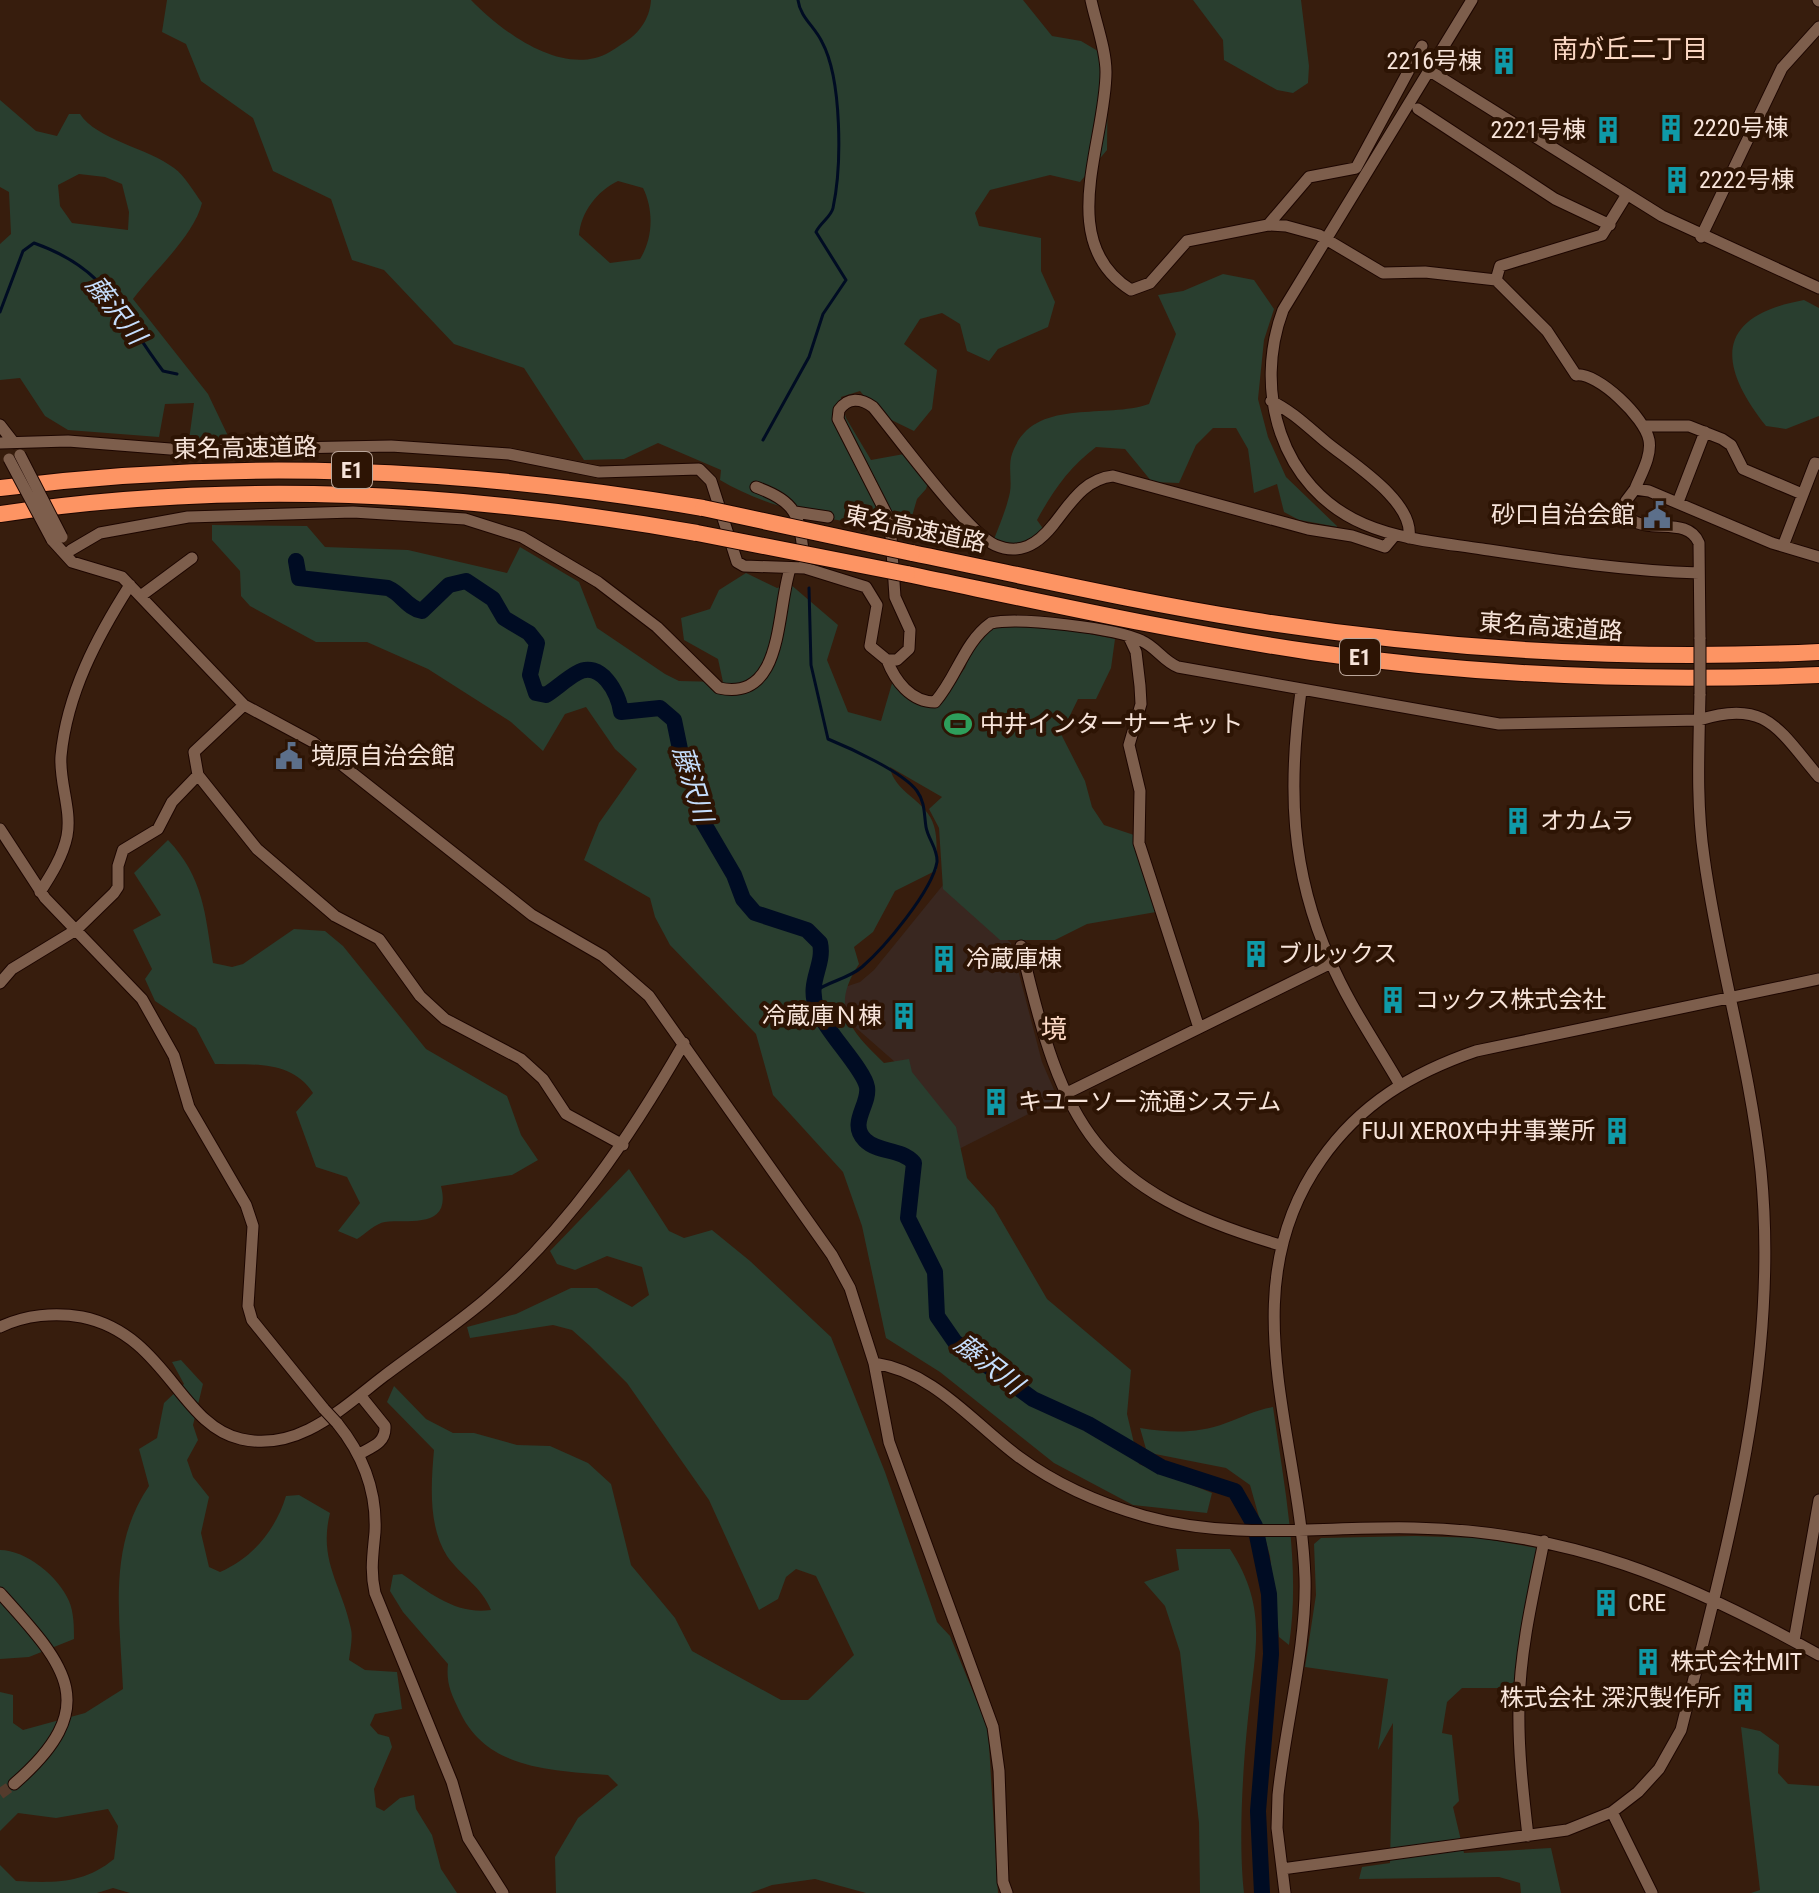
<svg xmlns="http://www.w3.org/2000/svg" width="1819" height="1893" viewBox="0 0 1819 1893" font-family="'Roboto Condensed','Noto Sans JP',sans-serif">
<rect width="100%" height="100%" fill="#371d0d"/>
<path fill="#392720" d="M943,885L1011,943L1042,1062L1058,1099L949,1154L903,1069L838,1012L842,988L860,982L874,970Z"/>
<path fill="#293e2f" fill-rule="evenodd" d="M167,0H471C498,28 551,69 595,58C605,56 613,50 622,44C638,35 650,19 651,0H1023L1052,36L1081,41L1108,57L1107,150L1080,182L1050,175L990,190L975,213L979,226L1041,238V271L1055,302L1048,327L998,349L989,361L967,351L960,324L942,313L920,319L904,344L937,370L932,409L914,431L879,414L860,391L841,397L846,418L871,460L904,454L930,477L926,489L917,499L908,530C845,523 776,513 720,480L721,470L658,443L624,459L584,460L524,368L454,344L384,270L352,260L331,199L273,171L253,118L201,81L186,44L162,32ZM618,181L643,188C654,210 653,239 640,259L610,263L579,235C581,212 597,191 618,181Z
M1193,0H1301L1309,66L1308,83L1293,93L1277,90L1224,60L1223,40Z
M0,100L36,131L57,136L69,114H80C97,140 148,148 174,168C185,176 194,192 202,203C194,236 153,272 133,299L208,394L229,438L189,440L194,403L165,404L159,437L68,430L45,416L20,378L0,380V244L11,234L9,192L0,187ZM79,174L105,177L122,184L129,212L128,230L72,223L60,206L58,185Z
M1223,274L1254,280L1274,309L1264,340L1258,399L1268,437L1286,477L1338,527L1299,520L1284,512L1277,484L1254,493L1248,449L1236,428H1213L1196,445L1179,483L1152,482L1125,449L1096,447C1069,468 1054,489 1037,520L1044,530C1027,543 1016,547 994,539C1000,524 1007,507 1010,492C1012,480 1008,466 1012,454C1032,396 1103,420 1149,404L1176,334L1158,295L1183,291Z
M1804,300L1819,308V416L1786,429L1766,426C1716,363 1716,316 1804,300Z
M212,525L307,526L325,547L408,550L507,573L520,547L579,582L597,628L665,674L679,681L723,682L718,659L684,640L681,618L710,609L719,590L746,573L777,588L790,584L838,625L827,660L848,712L881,721L893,680L919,703L937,708L965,668L976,640L996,625L1075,631L1115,639L1111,668L1096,699H1078L1061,734L1085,781L1092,807L1104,825L1137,836L1156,912L1087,924L1055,940H1000L943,889L939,828L929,809L942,797L890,767C894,793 927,800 934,826C938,839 936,856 937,870L895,891L873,932L854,947L859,964C829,1009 851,1031 884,1063L909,1059L912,1072L956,1127L967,1178L994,1208L1047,1299L1131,1370L1127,1414L1139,1464L1212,1493L1207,1513L1133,1505L1054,1463L940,1372L886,1338L862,1226L843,1172L773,1095L756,1034L670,945L655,917L650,898L584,860L599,823L637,769L615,749L586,707L565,714L543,751L511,722L428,669L367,642H316L250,606L241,596L240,571L212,540Z
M168,840C204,878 205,914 213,963L232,967L243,964L294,929L325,931L343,946L426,1049L507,1096L521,1135L538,1160L512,1175L441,1186C452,1230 409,1219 385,1222C376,1223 365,1234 357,1239L338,1231L360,1203L347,1177L316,1167L296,1112L313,1093C291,1059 251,1065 215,1064L196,1028L155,1001L145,979L152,969L133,930L161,915L134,873Z
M629,1169L669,1231L684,1238L712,1230L750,1261L831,1337L885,1472L937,1622L950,1636L988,1728L998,1893H866L815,1879L772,1885L750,1893H556L555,1857L578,1818L618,1785L608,1775C551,1770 486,1770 459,1710C451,1693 446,1683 448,1664L403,1612L390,1591L393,1575L402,1574C430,1593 456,1615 491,1610C482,1587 461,1576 447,1556C428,1526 431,1484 434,1450L387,1402L394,1386L426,1419L453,1433H474L517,1445L550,1446L588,1463L611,1484L631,1565L675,1618L692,1651L781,1700H808L854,1655L816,1576L796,1569L786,1577L778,1599L759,1610L709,1500L627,1383L590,1346L572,1330L553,1325L470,1338L467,1327L516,1314L571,1288H597L632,1307L649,1295L642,1267L607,1256L575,1270L557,1264L550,1251Z
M181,1360L203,1384L193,1425L198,1440L187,1460L193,1477L209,1497L201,1533L209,1567L220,1572C253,1558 276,1529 286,1496L299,1495L330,1513C318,1561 342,1585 351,1629C353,1638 350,1651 349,1660L365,1670L397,1672L402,1709L375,1714L370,1725L378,1734L389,1737L392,1747L374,1789L376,1807L384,1811L400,1798L414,1795L416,1809L432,1835L441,1869L457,1893H130L113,1888L97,1893H0V1865L16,1881C53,1883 84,1884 114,1859L118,1826L108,1809L56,1818L18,1813L0,1831V1692L13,1695V1723L23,1730L85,1713L123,1689C120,1619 107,1547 149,1486L139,1449L157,1438L164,1403L184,1384L172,1362Z
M1273,1407C1284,1486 1301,1565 1289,1645L1279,1637L1270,1556L1250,1485L1226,1468L1155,1454L1146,1449L1140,1428C1170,1433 1197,1434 1226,1423C1243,1417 1255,1410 1273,1407Z
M1415,1536L1480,1538L1537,1548L1515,1688H1462L1447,1702L1442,1733L1452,1735L1459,1801L1453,1807L1464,1853L1551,1848L1561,1893H1521L1520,1883L1499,1877L1359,1879L1362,1867L1390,1863L1393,1723L1378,1750L1388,1679L1305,1667L1316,1595L1314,1544L1321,1538Z
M1176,1549H1230C1267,1606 1256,1645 1249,1709C1243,1763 1238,1840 1244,1893H1200L1199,1823L1180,1652L1165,1606L1144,1582L1179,1570Z
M0,1550C26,1550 59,1577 69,1601C74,1613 74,1627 74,1639L29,1657L0,1659Z
M1741,1727L1760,1731L1779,1745L1778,1773L1788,1784L1819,1786V1893H1751L1760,1890Z"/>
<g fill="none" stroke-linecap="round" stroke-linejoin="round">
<path stroke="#000c23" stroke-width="3" d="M0,312L23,251L34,243C110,270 118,312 163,371L177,374
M763,440L809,357L823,314L846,280L816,232C820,223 831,217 833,208C842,166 842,79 822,42C815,27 800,17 798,0
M809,588L811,665L828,739C850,748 903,772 917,791C925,802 924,814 926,827C928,839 938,849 937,862C932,891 885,947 862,967C848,979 829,981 814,992"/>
<path stroke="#000c23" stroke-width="16" d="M296,561L299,578L388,588C402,594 407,608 422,611L449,585L466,581L493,599L504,618L529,633L537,643L530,675L536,693L546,695C557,688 566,679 577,673C600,659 619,693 621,712L660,708L674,720L681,754L698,794L703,822L734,875L743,899L755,913L807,930L820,943C825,966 806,982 817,1009C826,1032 864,1069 867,1087C870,1105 848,1123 865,1140C878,1153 901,1148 914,1163L908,1218L935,1272L937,1316L955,1342L1033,1399L1088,1424L1161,1467L1235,1491L1255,1526L1269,1594L1271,1654L1258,1811L1262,1893"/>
<path stroke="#543b2c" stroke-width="11" stroke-dasharray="11 5.5" stroke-linecap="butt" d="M0,1794L14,1784"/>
<g stroke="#1d0600" stroke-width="13">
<path id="minor" d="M1091,0C1096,23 1106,50 1106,72C1106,142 1054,242 1131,290L1150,283L1187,241L1268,225L1286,226L1319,235L1383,273L1425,272L1496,280L1547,331L1576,375C1598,372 1645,418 1649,440C1652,456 1641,474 1635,489
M1472,0L1283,310C1253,390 1280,488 1364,524C1401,540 1443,543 1482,549C1555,560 1626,571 1699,573
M1818,0L1819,1
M1430,71L1662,216L1819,288
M1418,109L1555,199L1610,225
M1268,225L1309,177L1356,168L1422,46
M1701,237L1782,68L1819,27
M1496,280L1500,266L1602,235L1626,196
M1271,401C1292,411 1308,427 1326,442C1350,462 1415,501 1409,538
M0,425L14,443
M1643,426H1689L1722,439L1731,445L1743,469L1802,494
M0,443L68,441L183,450L391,446L509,454L599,472L699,469L711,481L737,562L744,566L805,568L866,587L877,605L870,646L887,660H897L909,649L910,630L895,597L890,521L838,419L839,410C848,397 861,398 873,407C897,436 968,533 995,545C1020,556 1038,544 1053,525C1070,504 1084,479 1113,476L1308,529L1352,536L1385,547L1395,535
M756,487C799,503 799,516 804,559
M1678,502L1705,432
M795,512L828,517
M52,540L72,562L122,577L244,705L313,742L532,915L603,956L649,996L832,1255L850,1288L874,1363L889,1442L993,1727L999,1771L1003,1882L1007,1893
M1783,546L1815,463L1819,464
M71,550L100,533L188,517L353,512L465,519L522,537L598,582L657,627L719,688C784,702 776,612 790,569
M142,595L192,558
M1129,637L1136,652L1140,686L1141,704L1129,745L1140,791L1139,843L1199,1028
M1700,639L1699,543C1688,516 1651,534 1630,519L1626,501L1635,489L1649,491L1772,543L1819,557
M887,660C895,681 911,702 935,702C957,677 964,642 991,623C1019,617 1117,628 1142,641C1156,647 1163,661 1178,667L1499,724L1699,720C1766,698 1779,730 1819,777
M1301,691C1288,786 1290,870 1330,960C1348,1003 1376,1043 1399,1083
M244,705L194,752L198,775L257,849L335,916L379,939L420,996L445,1019L521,1059L543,1079L566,1114L623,1145
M0,829L45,898L142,999L174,1056L189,1107L246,1205L253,1226L248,1306L252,1320L324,1409
M40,892C51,875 63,856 67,836C72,810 59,782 61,756C67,693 97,637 130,585
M1021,946C1063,1127 1093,1190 1280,1245
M0,983L12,969L76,930L114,893L118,887V866L123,850L158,829L172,802L198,775
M1065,1094L1331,963
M0,1327C25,1315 55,1312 82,1317C166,1334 180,1426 241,1439C298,1452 341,1409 384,1376C417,1351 453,1327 485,1300C568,1229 630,1137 684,1043
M874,1363C934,1372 972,1422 1019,1457C1057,1485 1098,1503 1144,1516C1233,1541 1323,1526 1414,1528C1570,1531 1685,1580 1819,1655
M337,1423C363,1455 377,1490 375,1532C373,1554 370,1571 375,1593L452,1782L468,1838L503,1893
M359,1454C372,1447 386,1443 385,1426L360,1395
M0,1593C66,1666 104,1706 14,1784
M1794,1641L1819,1500
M1612,1812L1652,1893
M1528,1836C1523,1792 1518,1749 1519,1706C1520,1650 1533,1595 1544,1541
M1282,1869L1567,1830L1612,1812L1638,1792L1659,1769L1681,1730C1727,1546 1780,1364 1761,1171C1750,1065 1718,962 1704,857C1696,803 1699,748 1700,694
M1285,1893L1277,1828L1278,1795C1285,1727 1307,1644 1305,1578C1300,1436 1229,1290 1321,1160C1360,1104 1412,1073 1476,1051L1819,979"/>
</g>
<g stroke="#1d0600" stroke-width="18">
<path id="highway" d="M0,488C238,458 466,468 703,508
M0,514C237,479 462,492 697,533
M912,553C1025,576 1137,602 1251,620C1440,650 1628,661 1819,652
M907,574C1042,602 1176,632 1312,652C1479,676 1650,682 1819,675"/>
</g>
<use href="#minor" stroke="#7d5e4c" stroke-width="11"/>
<use href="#highway" stroke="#fd9463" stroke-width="16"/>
<g stroke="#1d0600" stroke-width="13" stroke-linecap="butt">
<path id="minor-bridge" d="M20,455L62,537
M9,459L52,540
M1700,639V694
M324,1409L337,1423"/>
</g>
<g stroke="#1d0600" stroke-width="18" stroke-linecap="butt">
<path id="highway-bridge" d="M703,508L912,553
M697,533L907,574"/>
</g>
<use href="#minor-bridge" stroke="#7d5e4c" stroke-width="11"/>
<use href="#highway-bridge" stroke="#fd9463" stroke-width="16"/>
</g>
<defs>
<g id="building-bare" transform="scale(2.16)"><path d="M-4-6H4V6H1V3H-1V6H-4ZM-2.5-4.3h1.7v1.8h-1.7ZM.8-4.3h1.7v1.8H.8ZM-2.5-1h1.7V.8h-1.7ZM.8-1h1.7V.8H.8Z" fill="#0f9aa8" stroke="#2d1404" stroke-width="2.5" paint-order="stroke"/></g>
<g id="civic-bare" transform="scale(2.16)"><path d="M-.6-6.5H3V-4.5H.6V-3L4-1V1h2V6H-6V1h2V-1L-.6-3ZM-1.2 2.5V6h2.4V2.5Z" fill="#5c6f8a" stroke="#2d1404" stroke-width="2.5" paint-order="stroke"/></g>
<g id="stadium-bare" transform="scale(2.16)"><path d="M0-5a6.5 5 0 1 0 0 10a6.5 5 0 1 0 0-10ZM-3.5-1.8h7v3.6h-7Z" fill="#2e9e5b" stroke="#2d1404" stroke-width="2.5" paint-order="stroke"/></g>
</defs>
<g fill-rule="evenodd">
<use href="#building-bare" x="1504" y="61"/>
<use href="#building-bare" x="1671" y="128"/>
<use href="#building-bare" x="1608" y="130"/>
<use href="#building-bare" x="1677" y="180"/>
<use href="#civic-bare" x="1657" y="515"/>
<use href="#stadium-bare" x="958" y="724"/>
<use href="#civic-bare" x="289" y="756"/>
<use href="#building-bare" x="1518" y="821"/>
<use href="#building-bare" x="1256" y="954"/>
<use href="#building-bare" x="944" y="959"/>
<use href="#building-bare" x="1393" y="1000"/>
<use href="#building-bare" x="904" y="1016"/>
<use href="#building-bare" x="996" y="1102"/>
<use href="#building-bare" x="1617" y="1131"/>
<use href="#building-bare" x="1606" y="1603"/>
<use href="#building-bare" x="1648" y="1662"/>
<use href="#building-bare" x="1743" y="1698"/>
</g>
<g text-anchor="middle" stroke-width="8" stroke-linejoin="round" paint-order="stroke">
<g fill="#2d1404" stroke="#baa69a" stroke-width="2">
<rect x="332" y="452" width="40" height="36" rx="6"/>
<rect x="1340" y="639" width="40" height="36" rx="6"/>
</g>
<g font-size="22" font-weight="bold" fill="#f7e4da">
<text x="352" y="478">E1</text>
<text x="1360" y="665">E1</text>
</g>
<g font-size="24" fill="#f7e4da" stroke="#2d1404" text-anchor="start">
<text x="1482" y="69" text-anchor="end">2216号棟</text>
<text x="1693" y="136">2220号棟</text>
<text x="1586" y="138" text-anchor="end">2221号棟</text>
<text x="1699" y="188">2222号棟</text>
<text x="1635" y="523" text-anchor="end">砂口自治会館</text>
<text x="980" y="732">中井インターサーキット</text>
<text x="311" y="764">境原自治会館</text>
<text x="1540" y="829">オカムラ</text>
<text x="1278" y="962">ブルックス</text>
<text x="966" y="967">冷蔵庫棟</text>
<text x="1415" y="1008">コックス株式会社</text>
<text x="882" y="1024" text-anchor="end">冷蔵庫Ｎ棟</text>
<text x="1018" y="1110">キユーソー流通システム</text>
<text x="1595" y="1139" text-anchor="end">FUJI XEROX中井事業所</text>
<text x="1628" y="1611">CRE</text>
<text x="1670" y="1670">株式会社MIT</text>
<text x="1721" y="1706" text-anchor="end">株式会社 深沢製作所</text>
</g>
<g font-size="24" fill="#f7e4da" stroke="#2d1404">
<text transform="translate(245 448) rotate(-1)" y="8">東名高速道路</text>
<text transform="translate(915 529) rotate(12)" y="8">東名高速道路</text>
<text transform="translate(1551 627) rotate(4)" y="8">東名高速道路</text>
</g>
<g font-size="26" fill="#fcd8c4" stroke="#2d1404">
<text x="1630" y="58">南が丘二丁目</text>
<text x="1054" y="1038">境</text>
</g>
<g font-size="26" font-style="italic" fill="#c5defd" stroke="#2d1404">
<text transform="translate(116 310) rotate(52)" y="9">藤沢川</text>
<text transform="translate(693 784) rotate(73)" y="9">藤沢川</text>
<text transform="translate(989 1364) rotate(38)" y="9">藤沢川</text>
</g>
</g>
</svg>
